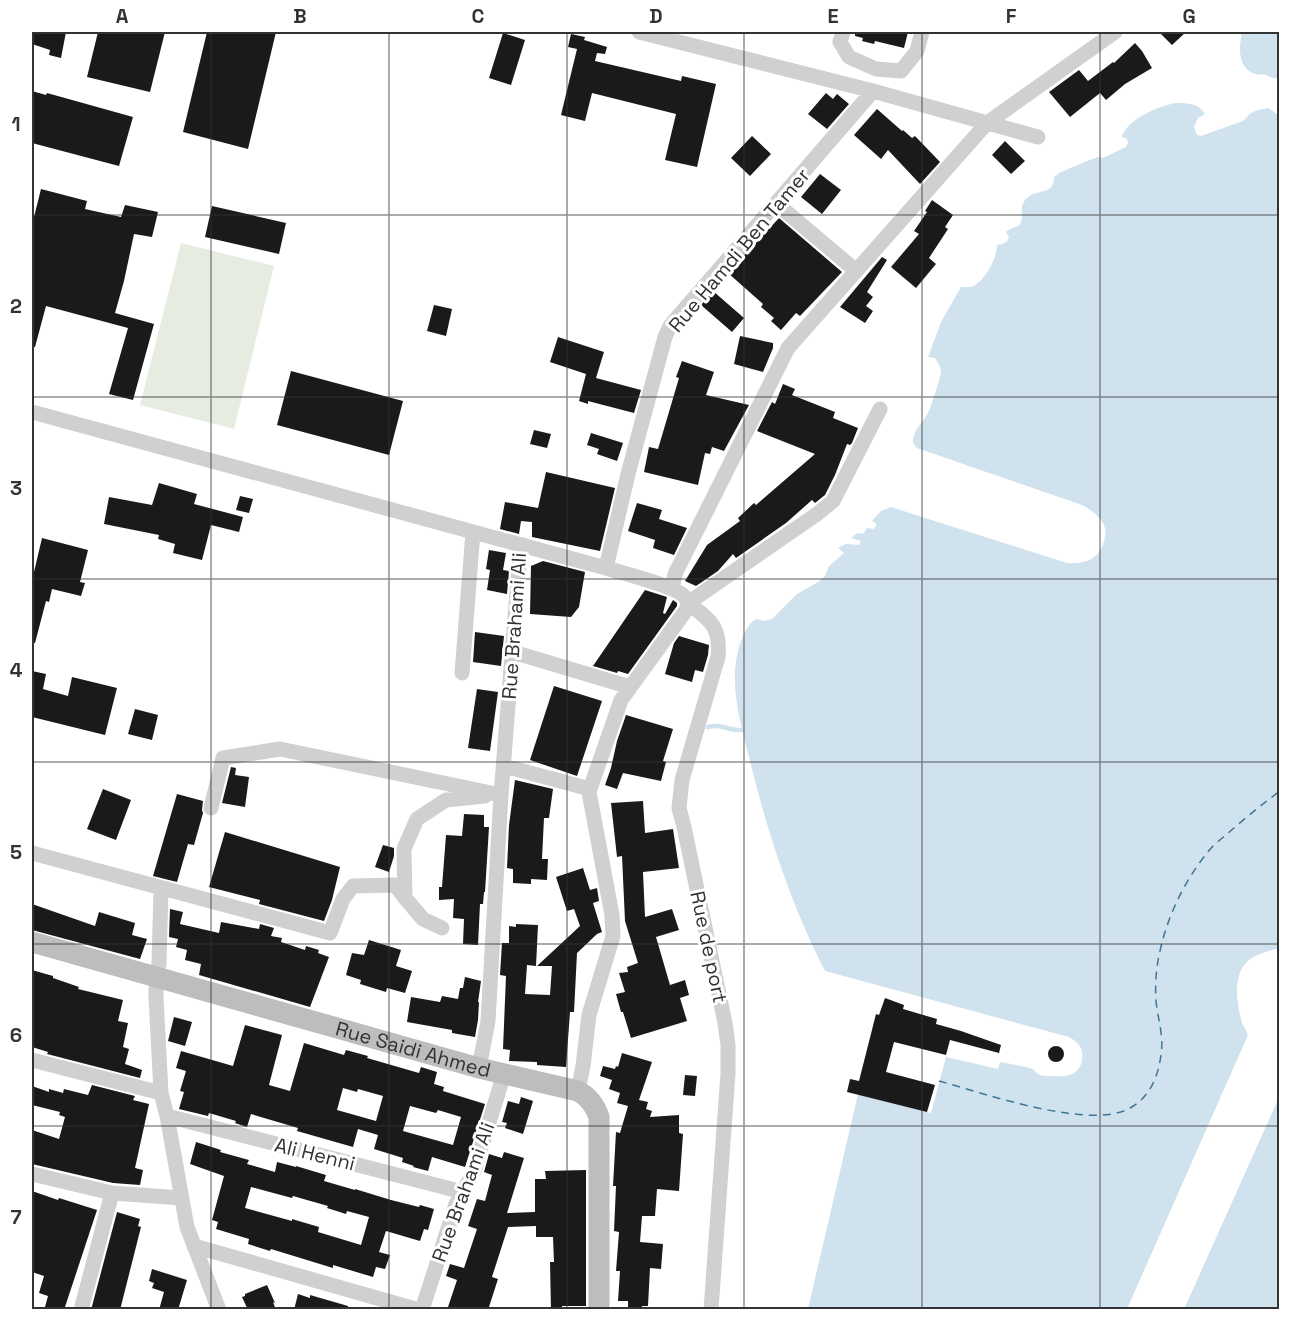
<svg xmlns="http://www.w3.org/2000/svg" width="1311" height="1341" viewBox="0 0 1311 1341" font-family="'Space Grotesk',sans-serif">
<rect width="100%" height="100%" fill="#fff"/>
<path fill="#e6ecdf" d="M181,243L274,266L234,429L140,405Z"/>
<path fill="#cfe2ee" d="M1242,32H1279V78C1273,79 1271,77 1265,75C1262,74 1259,75 1255,74C1237,68 1239,47 1242,32Z
M1175,103C1186,103 1199,103 1205,114L1198,118L1194,127L1197,135L1201,136L1243,121L1251,113L1258,110L1269,108L1279,116V948C1269,951 1257,954 1249,960C1229,976 1238,1016 1248,1035L1127,1309H808L858,1094L931,1113L946,1057L998,1069L1000,1062C1010,1064 1024,1066 1033,1069C1035,1071 1037,1074 1040,1075C1043,1076 1046,1076 1049,1076C1064,1077 1080,1077 1082,1059C1084,1048 1078,1042 1069,1037L825,971C791,905 769,837 751,765C741,724 725,678 743,636C747,629 749,622 757,619L764,621L772,619L797,594L818,582L825,576L829,566L844,553L838,548L846,544L859,545L861,541L851,538L857,533L863,534L867,528L874,529L877,524L872,521L881,511L891,507L1067,563C1085,564 1099,560 1104,541C1106,535 1106,528 1103,523C1098,515 1090,509 1082,505L917,448L913,443C912,431 922,424 928,413C931,408 941,376 941,371C941,366 937,362 935,358L928,357L941,322L961,287C963,287 969,287 971,287C985,282 997,258 997,245C1004,244 1007,243 1009,237L1006,232C1010,228 1016,228 1019,225C1026,218 1017,207 1027,198C1038,188 1054,196 1054,177L1059,173L1087,161L1098,157L1103,158L1126,147L1128,143L1127,139L1122,137C1126,120 1159,106 1175,103Z
M1279,1097V1309H1184Z"/>
<path fill="#fff" d="M1279,948L1280,951L1255,960L1250,963L1245,969L1242,978L1240,991L1242,1010L1246,1024L1243,1026L1239,1011L1237,991L1239,977L1243,967L1248,961L1254,957Z
M1280,1094L1279,1097L1184,1309L1181,1310L1277,1095Z"/>
<g fill="none" stroke-linecap="round" stroke-linejoin="round">
<path stroke="#cfe2ee" stroke-width="4.5" d="M708,727C720,723 730,731 742,730"/>
<path stroke="#3f7597" stroke-width="1.5" stroke-dasharray="8 6" stroke-linecap="butt" d="M939,1081C983,1093 1091,1131 1130,1108C1150,1097 1158,1077 1161,1055C1164,1036 1158,1020 1156,1001C1155,984 1156,968 1160,951C1168,915 1184,882 1207,853C1212,846 1220,840 1227,834C1244,819 1261,805 1280,791"/>
</g>
<path fill="#1a1a1a" fill-rule="evenodd" d="M32,32H66L61,58L49,55L50,50L32,44Z
M98,32H165L150,92L87,77Z
M207,32H276L248,149L183,132Z
M855,32H908L904,48L875,41L874,44L862,41L863,38L855,36Z
M1159,32H1186L1172,45Z
M503,33L525,40L511,85L489,78Z
M571,34L585,37L584,40L607,47L605,54L597,53L595,61L681,81L682,76L716,84L697,167L665,160L676,114L592,93L585,121L561,115L577,49L568,47Z
M1135,43L1142,51L1152,68L1125,84L1106,100L1100,93L1070,117L1049,92L1079,70L1088,81L1113,62L1114,63Z
M32,91L46,95L47,93L133,117L119,166L32,143Z
M826,93L833,99L837,94L849,104L827,129L808,114Z
M877,109L902,131L903,130L912,138L915,136L940,162L920,184L888,150L881,159L854,135Z
M752,136L771,154L750,176L731,158Z
M1005,141L1025,161L1011,174L992,155Z
M820,174L841,190L822,214L801,197Z
M41,189L87,201L85,209L121,217L125,205L158,212L152,237L134,234L124,281L115,313L154,324L133,400L109,394L128,328L46,306L35,347H32V267L34,258L32,257V225Z
M932,200L953,215L945,227L948,229L929,258L936,264L916,288L891,267L919,234L914,231L927,212L925,211Z
M212,206L286,223L279,254L205,237Z
M779,218L842,272L800,316L796,313L781,330L771,321L774,318L761,307L763,304L728,273Z
M882,257L887,260L867,292L873,297L866,306L873,311L865,323L840,307Z
M713,291L744,318L732,332L701,305Z
M434,305L452,309L446,336L427,331Z
M740,336L773,343V348L763,372L734,364Z
M558,337L604,352L596,378L641,390L634,413L588,401V404L579,401L586,374L550,362Z
M682,361L714,372L706,395L749,405L724,451L712,447L710,454L705,453L698,485L644,472L649,447L658,449L679,378L676,377Z
M291,371L403,401L389,455L277,425Z
M783,384L795,389L792,395L835,412L833,418L858,428L852,443L850,445L847,444L835,475L825,495L815,503L812,500L786,523L736,558L733,554L718,571L696,586L685,581L707,545L740,521L738,518L754,503L756,505L815,454L757,431L772,402L775,404Z
M534,430L551,434L547,448L530,444Z
M591,433L623,443L617,461L597,454L599,449L587,445Z
M546,472L615,488L600,551L532,537V522L521,521L519,534L500,529L505,502L538,508Z
M159,483L197,494L194,504L243,517L239,532L211,525L202,560L173,553L175,544L158,539L159,535L104,524L109,497L152,505Z
M240,496L253,499L249,513L236,510Z
M637,503L662,510L659,519L687,528L674,555L653,548L655,540L628,531Z
M42,538L88,550L80,582L85,583L81,596L52,589L49,602L46,601L35,643H32V571L34,572Z
M489,550L506,553L503,570L509,571L507,594L487,590L490,570L486,569Z
M543,561L585,572L579,607L571,617L530,614L531,566Z
M645,590L667,597L663,613L665,614L673,600L677,603V606L628,674L618,671L617,673L593,666Z
M475,632L504,636L501,666L473,662Z
M679,636L709,645L708,655L703,672L695,670L692,682L665,674L674,643Z
M32,671L46,674L43,689L68,696L72,677L117,688L105,735L32,717Z
M554,686L602,701L577,776L530,760Z
M477,689L498,692L490,751L468,748Z
M135,709L158,715L152,740L128,734Z
M626,715L673,729L663,761L666,762L661,781L623,773L617,789L605,785L611,768L617,741Z
M231,767L236,768L235,775L249,777L245,807L222,803Z
M515,780L553,789L549,818H544L542,859H548L547,880L531,879V884L513,883V869L507,868L509,825Z
M103,789L131,800L116,840L87,829Z
M177,794L203,801L202,810L203,813L194,845L188,844L177,882L153,876Z
M643,801L645,833L673,829L679,868L643,872L645,917L672,909L679,930L656,937L670,985L685,980L689,995L680,998L687,1021L631,1038L623,1012H621L616,994L625,992L619,973L628,972L627,967L638,963L625,921L622,856L617,857L611,803Z
M464,814L484,815V827H489L485,892H484L483,904H480L478,945L463,944L464,919L453,918L454,899L439,900V887H442L446,835L462,836Z
M225,832L340,867L332,900L324,921L259,904L260,900L209,887Z
M383,845L394,848V856L389,872L375,867Z
M583,868L590,890L597,888L599,901L593,903L602,932L597,934L577,953L574,1012H570L566,1067L537,1065V1062L509,1061L510,1050L503,1049L506,976L500,975L502,943H509V926L516,927V924L538,925L536,966L527,965L525,994L550,995L552,966H537L580,926L574,909L567,911L556,877Z
M32,904L95,926L99,912L135,923L132,935L147,939L140,959L32,930Z
M170,909L183,912L180,924L219,933L221,922L259,929L260,924L274,928L271,936L282,938L281,942L305,950L306,946L319,950L318,953L329,957L310,1007L199,975L201,964L185,960L187,950L176,947L178,939L169,937Z
M369,940L401,950L396,966L412,971L405,993L387,988L386,992L360,984L361,980L346,975L352,953L364,955Z
M32,970L53,976V978L79,987L78,989L123,1000L118,1021L128,1023L123,1047L129,1049L125,1064L142,1070L140,1078L47,1054L48,1052L32,1047Z
M465,977L481,981L478,1002H479L478,1020L475,1037L452,1033V1030L407,1022L411,997L440,1002L442,996L458,999L460,988H463Z
M885,998L904,1005L903,1009L937,1019L936,1024L961,1031L1001,1045L999,1053L950,1040L946,1055L894,1042L886,1072L935,1085L927,1112L847,1092L850,1079L859,1081L876,1014L879,1015Z
M174,1017L192,1022L185,1046L168,1041Z
M245,1025L282,1035L269,1085L290,1091L304,1043L344,1055L346,1050L368,1056L367,1058L419,1073L421,1067L437,1072L434,1084L444,1087L443,1091L485,1104L465,1167L432,1157L428,1171L413,1167L414,1166L402,1162L403,1158L374,1149L378,1135L358,1129L353,1147L297,1131L298,1128L251,1114L247,1127L235,1123L236,1121L209,1113L208,1116L179,1109L184,1092L180,1091L186,1071L176,1068L181,1051L233,1066ZM343,1088L357,1092L358,1089L383,1096L376,1121L337,1110ZM410,1106L436,1113L438,1110L461,1117L453,1145L403,1131Z
M1048 1054a8 8 0 1 1 16 0a8 8 0 1 1-16 0Z
M622,1053L652,1062L639,1100L648,1102L646,1109L652,1111L650,1117L679,1115V1133L683,1134L679,1191L657,1189L655,1216H642L640,1242L663,1244L661,1269L650,1268L648,1306H642V1309L628,1308V1301H618L620,1271H616L619,1232L614,1231L616,1186H613L616,1132L620,1133L628,1106L617,1103L620,1093L609,1089L612,1080L600,1076L603,1066L615,1069L616,1066L618,1067Z
M685,1075L697,1076L695,1096L683,1095Z
M92,1085L135,1096L133,1100L149,1104L135,1168L143,1170L140,1185L113,1183L32,1164V1130L59,1139L65,1117L59,1115L60,1112L32,1105V1086L49,1092V1089L63,1093L64,1089L88,1095Z
M521,1097L533,1101L523,1134L505,1128L507,1123L502,1122L508,1101L519,1104Z
M196,1142L221,1150L220,1152L249,1160L247,1164L275,1172L277,1162L296,1167V1166L326,1175L324,1181L355,1190V1189L391,1200L419,1207L420,1205L434,1209L428,1230L424,1229L420,1241L386,1231L379,1252L390,1255L385,1269L376,1267L373,1277L333,1265V1268L271,1249L270,1251L248,1244L249,1239L216,1229L218,1222L212,1220L224,1176L190,1164ZM251,1187L292,1198L293,1196L328,1206L327,1208L346,1214L347,1211L369,1217L361,1245L318,1232L319,1227L292,1219V1221L245,1208Z
M504,1152L524,1158L507,1213L535,1212V1179H546L545,1171L586,1170V1306H562V1310H551L550,1262H554L553,1237H536V1226L508,1227L492,1277L498,1279L488,1310H447L457,1280L446,1276L450,1264L464,1268L477,1229L468,1226L477,1199L485,1201L492,1175L484,1172L489,1154L502,1158Z
M32,1191L58,1200L59,1198L97,1210L64,1310H53L45,1307L48,1296L39,1293L44,1276L32,1272Z
M117,1212L140,1219L138,1226L141,1227L120,1310H91Z
M152,1269L187,1280L178,1310H159L164,1292L152,1288L154,1283L149,1281Z
M267,1285L275,1303L273,1302L276,1310H248L242,1297L245,1296V1294Z
M298,1294L310,1298V1295L348,1306V1310H294Z"/>
<g fill="none" stroke-linecap="round" stroke-linejoin="round">
<path stroke="#d0d0d0" stroke-width="15" d="M639,32L873,91L1038,137
M843,32L840,42L849,57L876,69L901,71L917,51L922,32
M777,204L855,270
M32,412L606,568C622,573 675,586 684,596C689,601 688,608 684,613L621,700L589,792L612,915L613,936L589,1015L583,1066L578,1091
M606,568L628,474L665,337L670,326L873,91
M672,589L675,574L788,348L987,123L1115,32
M513,652L630,687
M462,673L473,532
M504,766L590,789
M211,808L223,758L280,749L501,795
M32,853L330,933L343,899L353,886L395,885L405,898
M161,889L159,964L156,977V997L161,1093L167,1116L187,1227L219,1310
M442,928L423,919L405,898L404,849L417,819L446,800L485,796
M32,1060L161,1093
M479,1068L488,1021L501,795L519,567L523,545
M167,1116L463,1192
M32,1174L112,1193L182,1198
M194,1246L419,1310
M81,1310L112,1193
M422,1310L456,1204L474,1171L504,1074
M711,1310L728,1073V1045L725,1023L684,827L679,808L682,780L718,657C721,626 710,620 688,603L817,514L833,501L880,409"/>
<path stroke="#bdbdbd" stroke-width="21" id="s1" d="M32,942L479,1068L578,1091C589,1097 595,1105 599,1117V1310"/>
</g>
<path fill="none" stroke="#333" stroke-width="1.5" stroke-opacity="0.55" d="M211,32V1310M389,32V1310M567,32V1310M744,32V1310M922,32V1310M1100,32V1310M32,215H1280M32,397H1280M32,579H1280M32,762H1280M32,944H1280M32,1126H1280"/>
<g text-anchor="middle" stroke-width="6" stroke-linejoin="round" paint-order="stroke">
<g font-size="20" fill="#333" stroke="#fff">
<text transform="translate(739 250) rotate(-50)" y="7">Rue Hamdi Ben Tamer</text>
<text transform="translate(514 626) rotate(-86)" y="7">Rue Brahami Ali</text>
<text transform="translate(709 947) rotate(78)" y="7">Rue de port</text>
<text dy="7" stroke="none"><textPath href="#s1" startOffset="396">Rue Saidi Ahmed</textPath></text>
<text transform="translate(315 1154) rotate(14)" y="7">Ali Henni</text>
<text transform="translate(463 1192) rotate(-70)" y="7">Rue Brahami Ali</text>
</g>
</g>
<rect width="1311" height="1341" fill="none" stroke="#ffffff" stroke-width="66"/>
<rect x="33" y="33" width="1245" height="1275" fill="none" stroke="#333" stroke-width="2"/>
<g font-size="20" text-anchor="middle" font-weight="bold" fill="#333">
<text x="122" y="23">A</text>
<text x="300" y="23">B</text>
<text x="478" y="23">C</text>
<text x="656" y="23">D</text>
<text x="833" y="23">E</text>
<text x="1011" y="23">F</text>
<text x="1189" y="23">G</text>
<text x="16" y="131">1</text>
<text x="16" y="313">2</text>
<text x="16" y="495">3</text>
<text x="16" y="677">4</text>
<text x="16" y="859">5</text>
<text x="16" y="1042">6</text>
<text x="16" y="1224">7</text>
</g>
</svg>
